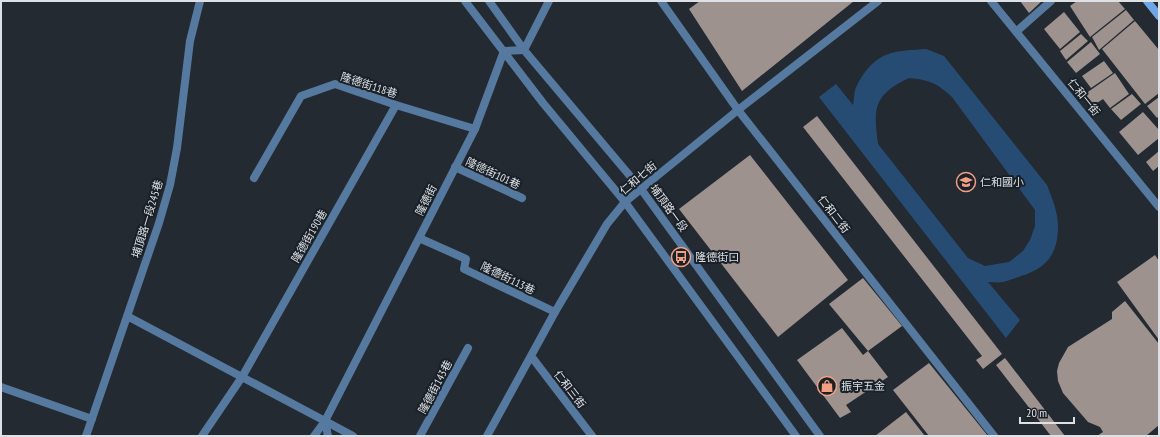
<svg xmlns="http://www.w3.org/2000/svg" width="1160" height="437" viewBox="0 0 1160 437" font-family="'PT Sans Narrow','Noto Sans TC',sans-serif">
<rect width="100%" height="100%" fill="#232a31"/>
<path fill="#274c74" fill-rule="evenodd" d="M926,49L944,56L1047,185C1052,198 1058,212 1058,226C1058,254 1047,268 1021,276C1015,278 1009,281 1003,282C998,283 993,282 988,282L1020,320L1006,338L819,97L836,84L853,105C854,100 854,95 855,90C860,77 872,60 886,55C898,50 913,50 926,49ZM909,78C929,80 937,83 952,97L1035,210V226L1030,240L1023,251L1009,262L985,266L968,258L878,144C873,107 874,95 909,78Z"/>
<path fill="#9e928e" d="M700,1H854L742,91L689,9Z
M1020,1H1042L1029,13Z
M1077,1H1118L1125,9L1090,37L1070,6Z
M1126,10L1134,20L1099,50L1092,37Z
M1064,12L1080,32L1060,49L1044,29Z
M1135,21L1159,50V93L1145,104L1102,49Z
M1081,34L1088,41L1066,60L1060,51Z
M1091,42L1100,54L1076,73L1067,62Z
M1104,61L1113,73L1091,88L1082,76Z
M1115,73L1129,94L1110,108L1103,99L1094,105L1085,94Z
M1132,94L1141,104L1121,120L1111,109Z
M1159,97V116L1157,118L1147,106Z
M1143,112L1159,130V138L1138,155L1119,132Z
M817,116L1002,354L983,369L976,360L982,356L803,127Z
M1159,151V166L1153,171L1146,162Z
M750,155L848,280L778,337L679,209Z
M1155,255L1159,261V340L1117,282Z
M863,278L902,326L868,351L829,304Z
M1125,301L1159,344V425L1146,436H1097L1103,432L1100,427L1088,422L1063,393L1058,381L1057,371L1059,363L1068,347L1112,319V312Z
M842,328L863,355L868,351L888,377L846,405L851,412L840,418L797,360Z
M1005,358L1065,436H1051L996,365Z
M929,363L988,436H929L893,390Z
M906,412L925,436H875Z"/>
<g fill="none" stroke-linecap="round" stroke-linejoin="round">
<path stroke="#5679a0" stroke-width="8" d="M1017,31L1051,1
M455,167L522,198
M419,238L466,259L464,269L555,312
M1,387L92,419
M314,436L325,421L353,436
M328,436L325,421L475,129L504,51L524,50L549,1
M420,436L468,348"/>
<path stroke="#5679a0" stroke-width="8" d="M661,1L738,110L994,436
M991,1L1159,207
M254,178L301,96L335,84L396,105L475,129
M127,316L325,421
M531,356L592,436
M86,436L159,223L170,185L177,148L190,41L200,1
M202,436L242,377L396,105
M487,436L555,312L607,224L625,202L738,110L878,1"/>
<path stroke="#5679a0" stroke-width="8" d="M465,1L543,103L625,202L796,436
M489,1L524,50L641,189L820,436"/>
<path stroke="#6ea6e5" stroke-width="8" d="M1147,1L1159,16"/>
</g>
<defs>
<g id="school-ring" transform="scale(1)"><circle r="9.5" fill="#1a2027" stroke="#f39f83" stroke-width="1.5"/><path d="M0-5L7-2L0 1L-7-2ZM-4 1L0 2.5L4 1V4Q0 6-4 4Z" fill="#f39f83"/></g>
<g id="bus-ring" transform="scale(1)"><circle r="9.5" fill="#1a2027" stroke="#f39f83" stroke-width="1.5"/><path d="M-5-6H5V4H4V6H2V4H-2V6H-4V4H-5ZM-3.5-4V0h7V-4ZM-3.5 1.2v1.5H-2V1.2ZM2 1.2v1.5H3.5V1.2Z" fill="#f39f83"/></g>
<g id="shop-ring" transform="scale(1)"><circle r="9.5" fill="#1a2027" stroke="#f39f83" stroke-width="1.5"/><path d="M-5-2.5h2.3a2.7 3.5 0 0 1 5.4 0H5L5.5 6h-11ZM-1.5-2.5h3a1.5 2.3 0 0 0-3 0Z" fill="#f39f83"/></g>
</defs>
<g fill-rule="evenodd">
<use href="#school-ring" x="966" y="182"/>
<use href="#bus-ring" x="681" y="257"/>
<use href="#shop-ring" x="827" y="386"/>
</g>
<g text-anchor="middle" stroke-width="4" stroke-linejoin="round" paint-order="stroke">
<g font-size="11" fill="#dde1e6" stroke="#1a2027">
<text transform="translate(369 85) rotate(18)" y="4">隆德街118巷</text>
<text transform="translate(1084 97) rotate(51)" y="4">仁和一街</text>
<text transform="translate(493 173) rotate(25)" y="4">隆德街101巷</text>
<text transform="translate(638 178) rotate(-40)" y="4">仁和七街</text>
<text transform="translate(426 200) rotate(-63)" y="4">隆德街</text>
<text transform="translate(669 208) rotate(54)" y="4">埔頂路一段</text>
<text transform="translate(834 214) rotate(52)" y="4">仁和二街</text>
<text transform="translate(147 219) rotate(-73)" y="4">埔頂路一段245巷</text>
<text transform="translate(309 236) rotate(-60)" y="4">隆德街190巷</text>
<text transform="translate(508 278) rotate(26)" y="4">隆德街113巷</text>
<text transform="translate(435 387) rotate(-62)" y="4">隆德街143巷</text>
<text transform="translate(570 389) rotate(52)" y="4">仁和三街</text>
</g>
<g font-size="11" fill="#dde1e6" stroke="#1a2027" text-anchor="start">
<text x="980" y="186">仁和國小</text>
<text x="695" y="261">隆德街口</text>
<text x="841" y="390">振宇五金</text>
</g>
</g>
<rect width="1160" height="437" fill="none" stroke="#dde1e6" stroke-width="4"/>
<path d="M1020 417v6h54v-6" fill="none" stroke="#dde1e6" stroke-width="2"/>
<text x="1026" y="417" font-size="12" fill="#dde1e6" stroke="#1a2027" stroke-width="3" paint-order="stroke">20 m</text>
</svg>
